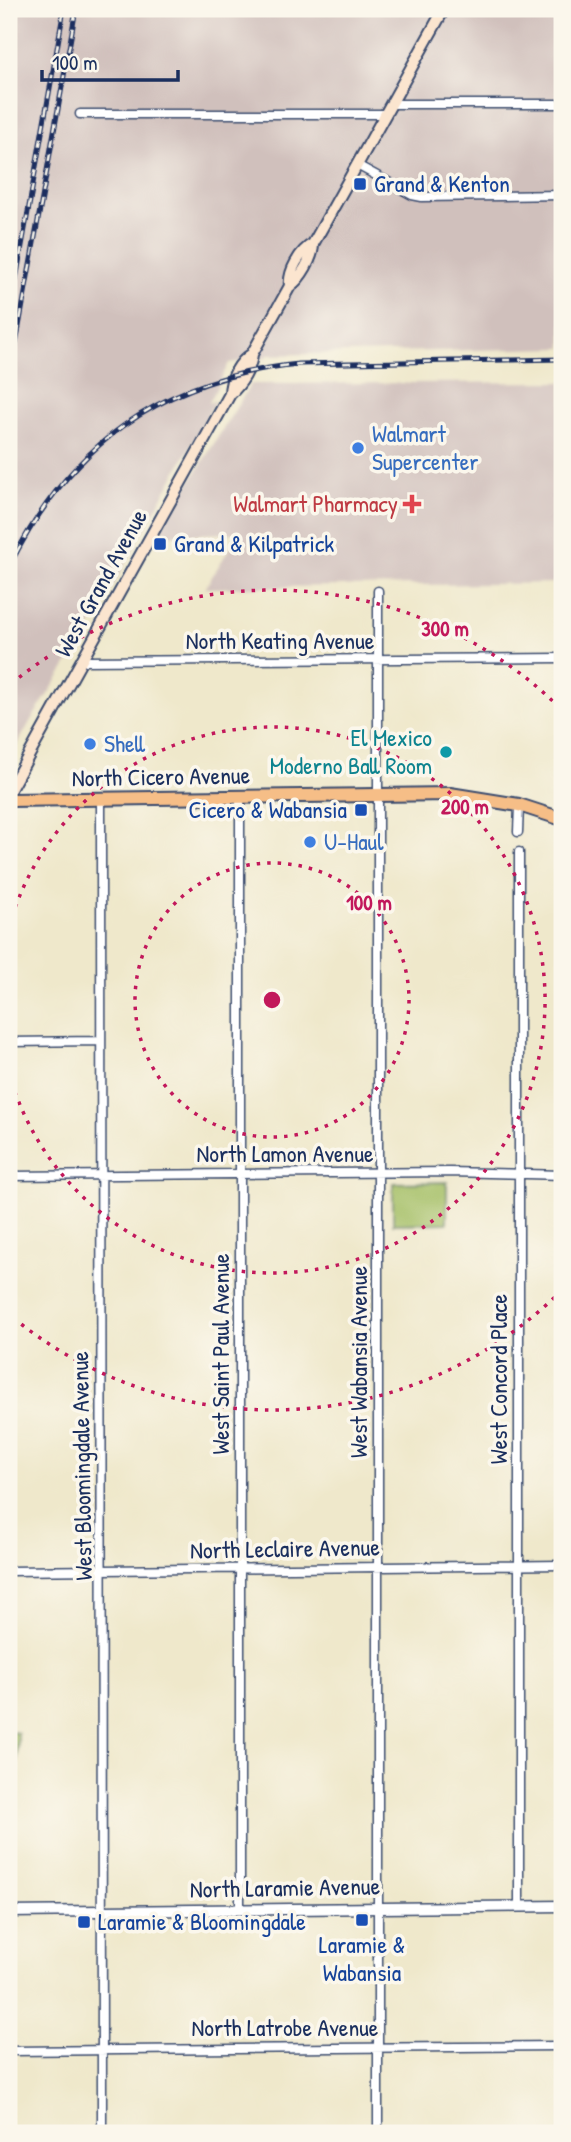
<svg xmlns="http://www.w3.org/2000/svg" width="571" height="2142" viewBox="0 0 571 2142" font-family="'Patrick Hand',sans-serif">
<rect width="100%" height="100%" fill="#fbf7ec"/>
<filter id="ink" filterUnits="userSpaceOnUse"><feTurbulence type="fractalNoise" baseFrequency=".0143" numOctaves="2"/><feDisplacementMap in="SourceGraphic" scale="14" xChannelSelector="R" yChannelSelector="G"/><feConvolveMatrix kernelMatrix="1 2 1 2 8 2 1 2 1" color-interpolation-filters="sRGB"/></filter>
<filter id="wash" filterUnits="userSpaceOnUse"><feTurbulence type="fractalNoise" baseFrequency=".00686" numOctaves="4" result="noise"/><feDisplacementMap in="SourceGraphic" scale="28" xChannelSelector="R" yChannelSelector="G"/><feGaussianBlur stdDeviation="1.57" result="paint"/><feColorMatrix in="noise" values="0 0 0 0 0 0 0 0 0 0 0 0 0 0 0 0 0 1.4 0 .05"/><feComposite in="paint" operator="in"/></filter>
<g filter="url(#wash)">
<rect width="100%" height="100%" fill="#efe8cb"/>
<path fill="#d0c0bc" d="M9,9H562V348L267,355L265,358L229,363L209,403L216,400L82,642L31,720L9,760Z
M562,382V583L205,588L239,533L157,535L251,384Z"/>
<path fill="#a3be64" stroke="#5f7661" stroke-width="2" d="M447,1182V1223L393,1224V1183Z
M9,1732L18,1733L17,1761H9Z"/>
</g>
<g filter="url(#ink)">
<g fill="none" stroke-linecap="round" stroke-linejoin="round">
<g stroke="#3b4b6e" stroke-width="11">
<path id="minor" d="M391,104H562
M80,114H386
M357,165L412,195L422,197L562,195
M378,591V2133
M82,661L562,658
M240,797V1910
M101,799L102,2133
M518,832L519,805
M9,1042L101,1041
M9,1176L450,1172L562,1175
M9,1571L562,1565
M519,1907V852
M9,2051L562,2046"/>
</g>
<g stroke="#3b4b6e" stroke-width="13">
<path id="tertiary" d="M9,1912L562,1906"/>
</g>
<g stroke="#3b4b6e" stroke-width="14">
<path id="secondary" d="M290,286C288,272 300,251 313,244
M230,394C230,379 239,362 252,354
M9,791L230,394C241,384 251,369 252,354L290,286C301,278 313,258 313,244L444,9"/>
</g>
<g stroke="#3b4b6e" stroke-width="16">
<path id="primary" d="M9,800L450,794L519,805L562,819"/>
</g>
<use href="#minor" stroke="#fff" stroke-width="8"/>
<use href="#tertiary" stroke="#fff" stroke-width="10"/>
<use href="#secondary" stroke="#fbe5cf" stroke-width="10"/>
<use href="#primary" stroke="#f6be87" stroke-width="12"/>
<g stroke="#1b2f5e" stroke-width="5">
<path id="rail" d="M9,319L64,9
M9,382L76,9
M9,567C70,444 161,378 299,364L562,359"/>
</g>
<use href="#rail" stroke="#fbf7ec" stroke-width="2.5" stroke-dasharray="8" stroke-linecap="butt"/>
</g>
</g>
<g fill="none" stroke="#c2185b" stroke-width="3.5" stroke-dasharray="3.5 7">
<circle cx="272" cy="1000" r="137"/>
<path d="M9 927A273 273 0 1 1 9 1073"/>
<path d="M562 1290A410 410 0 0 1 11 1316M11 684A410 410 0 0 1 562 710"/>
</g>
<g fill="#1a4fb4" stroke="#fbf7ec" stroke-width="2.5">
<rect x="353" y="177" width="14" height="14" rx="3.5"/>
<rect x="153" y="537" width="14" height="14" rx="3.5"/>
<rect x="354" y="803" width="14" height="14" rx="3.5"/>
<rect x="355" y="1913" width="14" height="14" rx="3.5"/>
<rect x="77" y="1915" width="14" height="14" rx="3.5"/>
</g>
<g fill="#3f7fe0" stroke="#fbf7ec" stroke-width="2.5">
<circle cx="358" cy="448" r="7"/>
<circle cx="90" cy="744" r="7"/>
<circle cx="310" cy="842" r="7"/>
</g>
<path fill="#e0444e" stroke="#fbf7ec" stroke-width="2.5" d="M408.5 493.5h7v7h7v7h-7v7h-7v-7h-7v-7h7z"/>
<circle fill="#0f9aa8" stroke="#fbf7ec" stroke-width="2.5" cx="446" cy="752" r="7"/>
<g text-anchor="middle" stroke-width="7" stroke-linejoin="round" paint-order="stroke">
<g font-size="24" fill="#164399" stroke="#fbf7ec" text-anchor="start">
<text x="374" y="192">Grand &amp; Kenton</text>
<text x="174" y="552">Grand &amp; Kilpatrick</text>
<text x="347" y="818" text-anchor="end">Cicero &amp; Wabansia</text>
<text x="98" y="1930">Laramie &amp; Bloomingdale</text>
<text x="362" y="1953" text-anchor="middle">Laramie &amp;<tspan x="362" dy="28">Wabansia</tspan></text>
</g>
<g font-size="24" fill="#366cbe" stroke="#fbf7ec" text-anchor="start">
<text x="372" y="442">Walmart<tspan x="372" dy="28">Supercenter</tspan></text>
<text x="104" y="752">Shell</text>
<text x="324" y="850">U-Haul</text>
</g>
<g font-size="24" fill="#be3a42" stroke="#fbf7ec" text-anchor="end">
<text x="398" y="512">Walmart Pharmacy</text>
</g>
<g font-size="24" fill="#1b2f5e" stroke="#fbf7ec">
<text transform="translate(101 583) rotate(-61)" y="8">West Grand Avenue</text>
<text x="280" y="649">North Keating Avenue</text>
<text transform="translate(161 777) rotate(-1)" y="8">North Cicero Avenue</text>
<text x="285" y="1162">North Lamon Avenue</text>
<text transform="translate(221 1354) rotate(-90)" y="8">West Saint Paul Avenue</text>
<text transform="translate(359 1362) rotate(-90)" y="8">West Wabansia Avenue</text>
<text transform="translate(499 1379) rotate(-90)" y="8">West Concord Place</text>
<text transform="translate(82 1466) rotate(-91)" y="8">West Bloomingdale Avenue</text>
<text transform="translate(285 1549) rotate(-1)" y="8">North Leclaire Avenue</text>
<text transform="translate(285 1888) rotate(-1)" y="8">North Laramie Avenue</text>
<text x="285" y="2036">North Latrobe Avenue</text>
</g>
<g font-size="24" fill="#0d838f" stroke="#fbf7ec" text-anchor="end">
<text x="432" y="746">El Mexico<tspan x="432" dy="28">Moderno Ball Room</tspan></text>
</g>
</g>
<circle cx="272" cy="1000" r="10" fill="#c2185b" stroke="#fbf7ec" stroke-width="3.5"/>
<g font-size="21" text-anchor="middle" font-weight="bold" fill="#c2185b" stroke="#fbf7ec" stroke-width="7" stroke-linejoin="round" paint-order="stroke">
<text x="445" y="636">300 m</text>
<text x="465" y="814">200 m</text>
<text x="369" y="910">100 m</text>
</g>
<rect width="571" height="2142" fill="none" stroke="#fbf7ec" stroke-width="35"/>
<path d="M42 70v10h136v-10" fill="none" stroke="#1b2f5e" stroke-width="3.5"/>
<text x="52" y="70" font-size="21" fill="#1b2f5e" stroke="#fbf7ec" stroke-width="5" paint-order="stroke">100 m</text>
</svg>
